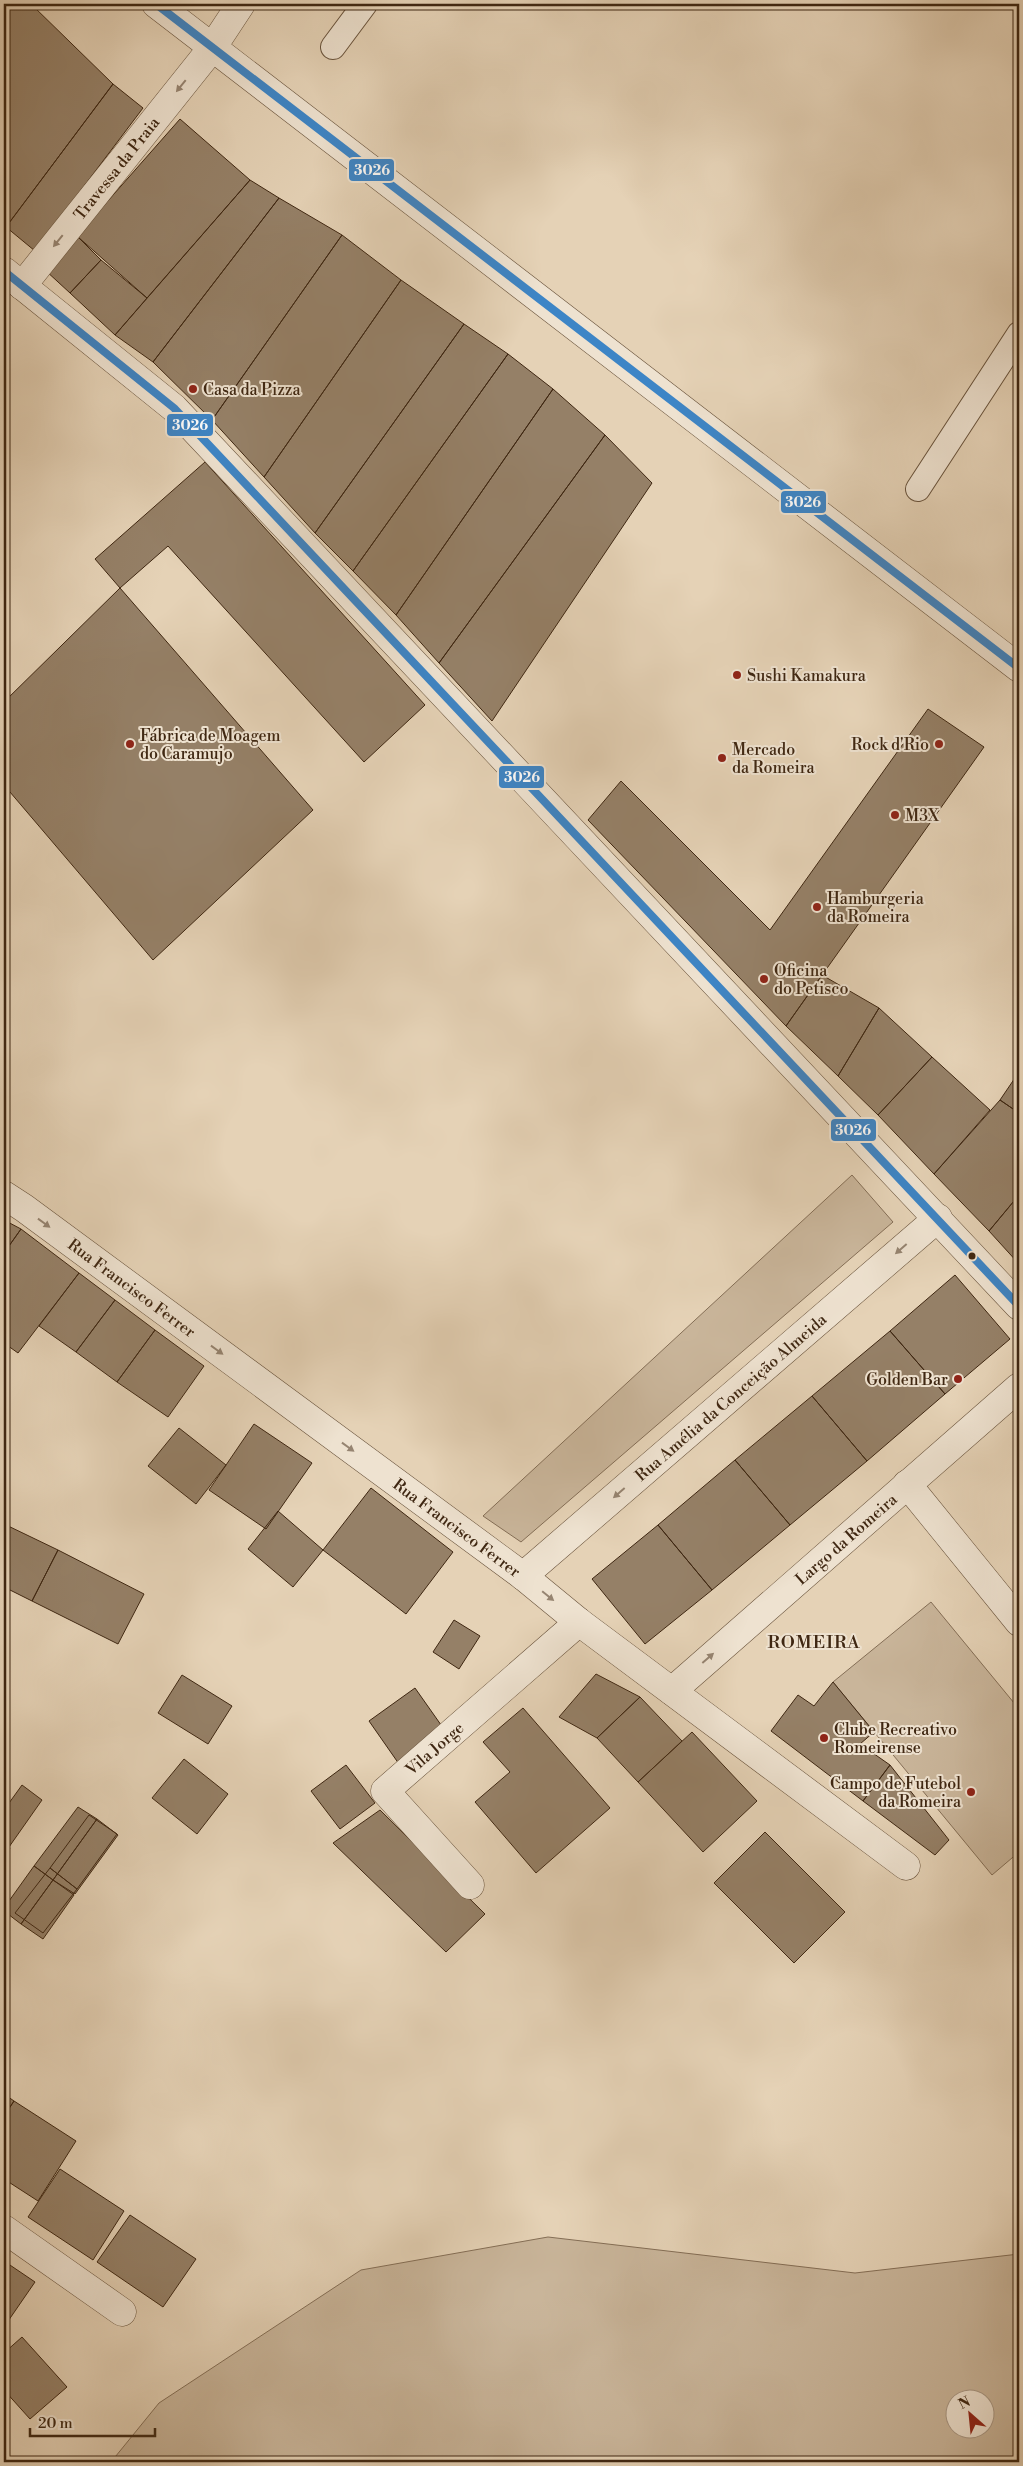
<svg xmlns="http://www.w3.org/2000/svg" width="1023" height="2466" viewBox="0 0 1023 2466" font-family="'Libre Bodoni',serif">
<rect width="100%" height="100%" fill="#e5d2b6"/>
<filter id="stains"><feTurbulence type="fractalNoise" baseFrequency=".004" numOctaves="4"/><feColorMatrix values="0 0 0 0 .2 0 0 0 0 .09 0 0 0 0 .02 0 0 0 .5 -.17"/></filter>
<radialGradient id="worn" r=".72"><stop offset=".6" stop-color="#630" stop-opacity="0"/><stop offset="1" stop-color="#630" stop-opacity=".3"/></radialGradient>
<path fill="#c9b59a" stroke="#846e56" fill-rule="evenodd" d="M852,1175L893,1222L521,1542L483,1516Z
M931,1602L1019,1709V1852L992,1875L833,1682Z
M548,2237L855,2273L1019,2254V2462H111L159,2403L361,2270ZM956,2398H986V2428H956Z"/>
<path fill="#958067" stroke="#3f2712" d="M4,4H31L113,84L6,227L4,226Z
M113,84L143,108L35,251L6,227Z
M180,119L250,180L147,298L77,236Z
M250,180L279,198L153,362L115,335Z
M279,198L342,235L212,420L153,362Z
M342,235L401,280L264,477L212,420Z
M77,236L101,260L70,293L45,270Z
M101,260L147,298L115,335L70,293Z
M401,280L464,324L315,533L264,477Z
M464,324L508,354L353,571L315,533Z
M508,354L553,389L396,615L353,571Z
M553,389L605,435L439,663L396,615Z
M605,435L652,483L492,721L439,663Z
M205,462L425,705L364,762L168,546L120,588L95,559Z
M120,588L313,810L153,960L4,785V702Z
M928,709L984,747L786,1026L588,820L621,781L770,930Z
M822,975L879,1008L838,1076L786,1026Z
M879,1008L932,1057L878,1115L838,1076Z
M932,1057L990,1110L934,1174L878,1115Z
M1019,1072V1113L1000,1100Z
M1000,1100L1019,1113V1195L989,1231L934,1174Z
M1019,1195V1264L989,1231Z
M4,1220L21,1229L4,1253Z
M21,1229L79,1273L18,1353L4,1343V1253Z
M79,1273L115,1300L76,1352L39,1326Z
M955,1275L1010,1339L945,1394L890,1331Z
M115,1300L155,1330L117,1382L76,1352Z
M155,1330L204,1366L168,1417L117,1382Z
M890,1331L945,1394L867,1461L812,1396Z
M812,1396L867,1461L790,1525L735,1460Z
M254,1424L312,1463L266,1529L209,1490Z
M179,1428L226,1465L196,1504L148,1466Z
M735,1460L790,1525L712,1590L658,1525Z
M371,1488L453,1552L406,1614L323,1550Z
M278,1511L323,1550L293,1587L248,1549Z
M4,1524L58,1550L32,1601L4,1587Z
M658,1525L712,1590L645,1644L592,1579Z
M58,1550L144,1594L118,1644L32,1601Z
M454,1620L480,1636L459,1669L433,1652Z
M596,1674L640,1697L597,1738L559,1717Z
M182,1675L232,1706L208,1744L158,1713Z
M833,1682L874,1732L860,1744L890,1765L863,1801L771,1731L798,1695L814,1706Z
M415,1688L446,1732L399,1764L369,1721Z
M640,1697L682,1741L638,1782L597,1738Z
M523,1708L610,1808L536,1873L475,1802L510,1772L483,1742Z
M692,1732L757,1801L703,1852L638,1782Z
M184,1759L228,1794L197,1834L152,1798Z
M346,1765L375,1803L340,1829L311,1791Z
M890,1765L949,1840L935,1855L863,1801Z
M22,1785L42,1800L9,1847L4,1844V1810Z
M78,1807L97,1819L53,1880L34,1866Z
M380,1810L485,1914L446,1952L333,1843Z
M89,1815L117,1834L77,1889L50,1868Z
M97,1819L118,1835L75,1894L53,1880Z
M765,1832L845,1912L794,1963L714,1883Z
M4,1844L10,1848L4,1857Z
M34,1866L53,1880L21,1924L4,1911V1908Z
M50,1868L77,1889L43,1933L15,1913Z
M53,1880L74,1895L43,1939L21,1924Z
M4,2094L14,2101L4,2116Z
M14,2101L76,2141L38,2201L4,2179V2116Z
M60,2169L124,2211L93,2260L28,2217Z
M130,2215L196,2259L163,2307L97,2262Z
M4,2261L35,2282L4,2327Z
M22,2337L67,2387L30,2419L4,2390V2353Z"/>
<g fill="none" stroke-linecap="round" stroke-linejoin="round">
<g stroke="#68523b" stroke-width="26">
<path id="lane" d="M333,47L365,4
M918,489L1019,334"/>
</g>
<g stroke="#68523b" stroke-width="29">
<g id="street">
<path d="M156,4L1019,668"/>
<path d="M4,271L174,408L1019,1306"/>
<path id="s1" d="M22,286L212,48L241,4"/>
<path id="s2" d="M4,1195L24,1208L523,1576L579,1622L906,1866"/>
<path d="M907,1484L1019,1622"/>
<path id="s3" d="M523,1576L938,1218"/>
<path id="s4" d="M672,1691L1019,1387"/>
<path id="s5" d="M470,1885L385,1791L579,1622"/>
<path d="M4,2229L122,2312"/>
</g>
</g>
<use href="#lane" stroke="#eee2d0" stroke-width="24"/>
<use href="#street" stroke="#eee2d0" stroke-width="28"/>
<g stroke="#eee2d0" stroke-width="11">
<path id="bus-1" d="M156,4L1019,668
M4,271L174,408L1019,1306"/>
</g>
<use href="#bus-1" stroke="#3d85c6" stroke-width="8"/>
</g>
<defs><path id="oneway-solid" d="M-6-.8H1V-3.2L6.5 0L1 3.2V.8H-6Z" transform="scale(1.25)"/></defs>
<g fill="#968471">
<use href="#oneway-solid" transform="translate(181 86) rotate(129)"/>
<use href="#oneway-solid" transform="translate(58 241) rotate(129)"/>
<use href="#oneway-solid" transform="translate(44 1223) rotate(36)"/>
<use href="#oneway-solid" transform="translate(901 1249) rotate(139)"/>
<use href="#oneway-solid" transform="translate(217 1350) rotate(36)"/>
<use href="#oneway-solid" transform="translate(348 1447) rotate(36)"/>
<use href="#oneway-solid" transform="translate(619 1493) rotate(139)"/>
<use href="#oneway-solid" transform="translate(548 1596) rotate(39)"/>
<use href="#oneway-solid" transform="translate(708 1658) rotate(-41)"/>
</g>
<g fill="#8f2418" stroke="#eee2d0" stroke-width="2">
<circle cx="193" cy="389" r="5"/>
<circle cx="737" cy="675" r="5"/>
<circle cx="130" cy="744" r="5"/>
<circle cx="939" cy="744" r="5"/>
<circle cx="722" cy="758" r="5"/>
<circle cx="895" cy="815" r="5"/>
<circle cx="817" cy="907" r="5"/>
<circle cx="764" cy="979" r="5"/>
<circle cx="958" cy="1379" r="5"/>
<circle cx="824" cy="1738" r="5"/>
<circle cx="971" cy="1792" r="5"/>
</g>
<circle fill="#3f2712" stroke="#eee2d0" stroke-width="2" cx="972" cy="1256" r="4.5"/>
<g text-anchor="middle" stroke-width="4" stroke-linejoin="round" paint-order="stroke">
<g font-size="16" fill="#3f2712" stroke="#eee2d0">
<text dy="6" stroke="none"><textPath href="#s1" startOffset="151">Travessa da Praia</textPath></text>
<text dy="6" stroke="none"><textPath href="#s2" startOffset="158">Rua Francisco Ferrer</textPath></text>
<text dy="6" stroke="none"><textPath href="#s3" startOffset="274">Rua Amélia da Conceição Almeida</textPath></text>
<text dy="6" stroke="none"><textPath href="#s2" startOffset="562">Rua Francisco Ferrer</textPath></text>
<text dy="6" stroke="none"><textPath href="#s4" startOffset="231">Largo da Romeira</textPath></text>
<text dy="6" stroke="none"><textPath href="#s5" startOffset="192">Vila Jorge</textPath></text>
</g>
<g font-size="16" fill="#3f2712" stroke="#eee2d0" text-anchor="start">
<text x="203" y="395">Casa da Pizza</text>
<text x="747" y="681">Sushi Kamakura</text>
<text x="140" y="741">Fábrica de Moagem<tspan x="140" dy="18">do Caramujo</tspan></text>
<text x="929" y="750" text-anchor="end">Rock d'Rio</text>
<text x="732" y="755">Mercado<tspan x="732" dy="18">da Romeira</tspan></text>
<text x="905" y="821">M3X</text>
<text x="827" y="904">Hamburgeria<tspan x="827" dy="18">da Romeira</tspan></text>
<text x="774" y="976">Oficina<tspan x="774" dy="18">do Petisco</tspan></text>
<text x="948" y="1385" text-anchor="end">Golden Bar</text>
<text x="834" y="1735">Clube Recreativo<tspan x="834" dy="18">Romeirense</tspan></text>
<text x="961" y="1789" text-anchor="end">Campo de Futebol<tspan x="961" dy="18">da Romeira</tspan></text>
</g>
<g font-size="18" letter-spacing="1" fill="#3f2712" stroke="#eee2d0">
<text x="814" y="1648">ROMEIRA</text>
</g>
</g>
<g stroke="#eee2d0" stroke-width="2">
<rect x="348" y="158" width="47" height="24" rx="5" fill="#3d85c6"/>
<rect x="166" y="413" width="48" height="24" rx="5" fill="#3d85c6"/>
<rect x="780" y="490" width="47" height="24" rx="5" fill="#3d85c6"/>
<rect x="498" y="765" width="47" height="24" rx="5" fill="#3d85c6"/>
<rect x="830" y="1118" width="47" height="24" rx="5" fill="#3d85c6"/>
</g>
<g font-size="14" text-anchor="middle" font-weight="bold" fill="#fff">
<text x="372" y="175">3026</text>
<text x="190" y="430">3026</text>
<text x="803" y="507">3026</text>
<text x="522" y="782">3026</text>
<text x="853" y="1135">3026</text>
</g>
<rect width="1023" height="2466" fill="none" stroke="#e5d2b6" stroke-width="20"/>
<rect x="5" y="5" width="1013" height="2456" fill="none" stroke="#3f2712" stroke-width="2.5"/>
<rect x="10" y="10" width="1003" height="2446" fill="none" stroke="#3f2712"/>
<g transform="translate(970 2414) rotate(333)"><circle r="24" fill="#eee2d0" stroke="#a89784"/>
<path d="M0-4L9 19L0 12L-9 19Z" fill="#8f2418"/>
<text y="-8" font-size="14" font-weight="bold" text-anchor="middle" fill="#3f2712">N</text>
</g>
<path d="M30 2428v8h125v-8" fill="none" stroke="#3f2712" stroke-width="2.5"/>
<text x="38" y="2428" font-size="15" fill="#3f2712" stroke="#eee2d0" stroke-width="4" paint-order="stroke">20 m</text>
<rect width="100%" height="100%" filter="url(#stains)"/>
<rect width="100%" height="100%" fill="url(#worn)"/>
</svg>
